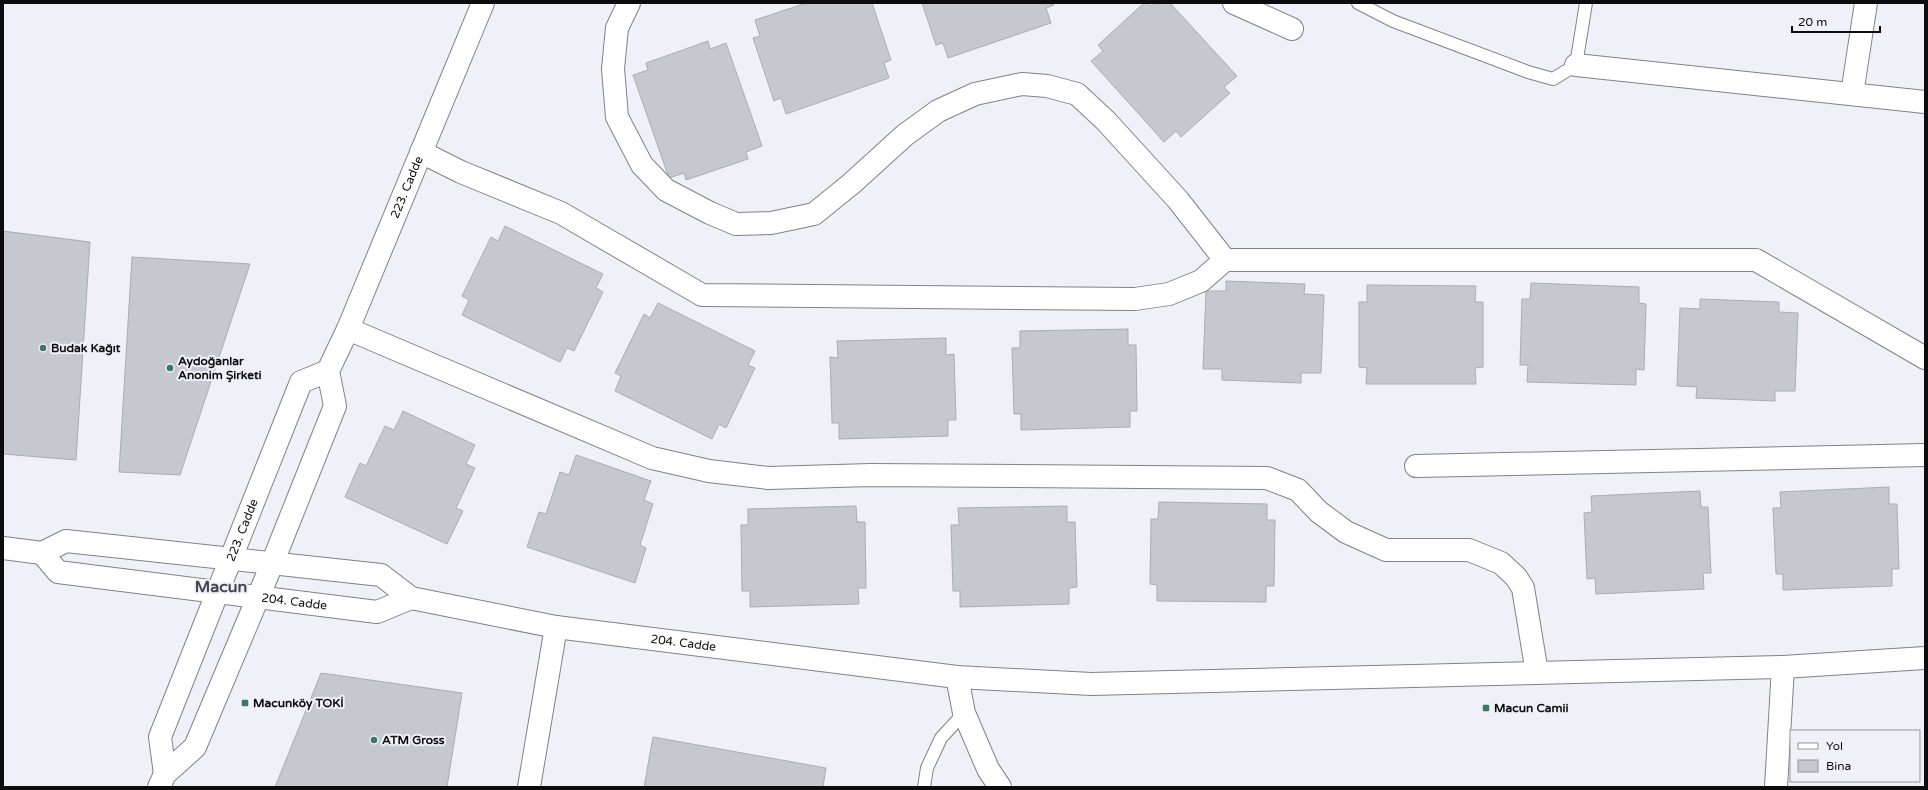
<svg xmlns="http://www.w3.org/2000/svg" width="1928" height="790" viewBox="0 0 1928 790" font-family="'Varela Round',sans-serif">
<rect width="100%" height="100%" fill="#f0f0f8"/>
<path fill="#c5c9cf" stroke="#a9adb4" d="M806,3H872L891,60L884,63L889,78L786,114L781,98L774,101L753,38L760,36L755,20Z
M922,3H1053L1054,5L1046,8L1051,23L948,58L943,43L936,45Z
M1144,3H1148L1151,6L1155,3H1170L1237,76L1224,87L1230,93L1181,137L1176,131L1164,142L1091,61L1103,51L1098,45Z
M708,41L710,49L726,43L762,146L746,152L748,159L686,180L684,173L669,178L633,75L648,70L646,63Z
M505,226L603,274L596,288L603,292L574,351L567,348L560,362L462,315L469,300L462,296L491,237L498,241Z
M3,231L90,242L76,460L3,454Z
M132,257L250,264L180,475L119,472Z
M1226,281L1305,284L1304,294L1324,295L1321,373H1301V383L1222,380V369H1203L1206,291H1226Z
M1531,283L1639,287V303L1646,304L1644,370L1636,369V385L1527,382L1528,365H1520L1522,299H1530Z
M1367,285L1476,286L1475,302H1483V367L1475,368L1476,384H1366L1367,368L1359,367V302H1367Z
M1700,299L1779,302V312L1798,313L1795,391H1775V401L1696,398L1697,387L1677,386L1680,308L1700,309Z
M658,303L755,351L748,365L755,368L726,428L719,424L712,439L615,391L621,376L615,373L644,314L650,318Z
M1128,329V345H1136L1137,411H1130V427L1021,430V414H1014L1012,348H1020V331Z
M946,338V355L954,354L956,420H948V436L839,439V423H832L830,357L838,358L837,341Z
M403,411L475,445L466,464L475,468L456,508L463,511L447,544L345,497L360,463L366,466L385,426L394,430Z
M576,455L651,481L644,500L653,504L640,545L646,548L635,583L527,547L539,512L546,514L560,472L569,475Z
M1889,487V504H1897L1899,569H1892V586L1783,590V574H1776L1773,508H1781L1780,492Z
M1700,491L1701,507H1708L1711,573H1703L1704,589L1596,594L1595,578L1587,579L1584,513L1592,512L1591,496Z
M1159,502L1267,504V520H1275L1274,586H1266V602L1157,601V585L1150,584L1151,519H1158Z
M856,506L857,522H865L866,588H858L859,604L750,607V591H742L741,525H748V509Z
M1067,506V522H1075L1077,587L1069,588V604L960,607V591H953L951,525H959L958,508Z
M321,673L462,693L447,787H275Z
M653,737L826,768L823,787H644Z"/>
<g fill="none" stroke-linecap="round" stroke-linejoin="round">
<g stroke="#818188" stroke-width="14">
<path id="service" d="M1358,3L1393,21L1528,72L1553,79L1576,65L1586,3
M924,787L927,768L941,738L964,713"/>
</g>
<g stroke="#818188" stroke-width="24">
<path id="minor" d="M629,3L617,28L613,69L617,117L642,165L666,190L710,213L736,224L771,223L814,214L851,184L905,135L938,111L975,94L1022,84L1047,86L1077,94L1106,121L1178,200L1225,260
M1234,3L1292,29
M1576,65L1925,102
M1852,94L1866,3
M421,152L461,172L561,213L702,295L1135,299L1169,294L1201,281L1225,260H1756L1925,358
M348,329L652,458L709,471L768,478L871,475L1267,478L1298,490L1319,512L1346,532L1386,550H1469L1501,563L1516,577L1523,588L1537,673
M1416,466L1925,455
M529,787L556,627
M1776,787L1783,667"/>
</g>
<g stroke="#818188" stroke-width="24">
<g id="tertiary">
<path id="s1" d="M3,548L42,553L66,541L381,575L411,598L556,627L957,677L1091,684L1783,667L1925,658"/>
<path id="s2" d="M42,553L58,572L377,612L411,598"/>
</g>
</g>
<g stroke="#818188" stroke-width="24">
<g id="secondary">
<path d="M957,677L964,713L988,769L1000,787"/>
<path id="s3" d="M165,774L160,737L301,382L328,371"/>
<path id="s4" d="M159,787L165,774L195,747L272,564L335,406L328,371L348,329L483,3"/>
</g>
</g>
<use href="#service" stroke="#fff" stroke-width="12"/>
<use href="#minor" stroke="#fff" stroke-width="22"/>
<use href="#tertiary" stroke="#fff" stroke-width="22"/>
<use href="#secondary" stroke="#fff" stroke-width="22"/>
</g>
<g fill="#3b7964" stroke="#f0f0f8" stroke-width="1.5">
<circle cx="43" cy="348" r="4"/>
<circle cx="170" cy="368" r="4"/>
<rect x="241" y="699" width="8" height="8" rx="2"/>
<rect x="1482" y="704" width="8" height="8" rx="2"/>
<circle cx="374" cy="740" r="4"/>
</g>
<g text-anchor="middle" stroke-width="4" stroke-linejoin="round" paint-order="stroke">
<g font-size="12" fill="#0c0c0f" stroke="#f0f0f8">
<text dy="4" stroke="none"><textPath href="#s4" startOffset="659">223. Cadde</textPath></text>
<text dy="4" stroke="none"><textPath href="#s3" startOffset="260">223. Cadde</textPath></text>
<text dy="4" stroke="none"><textPath href="#s2" startOffset="263">204. Cadde</textPath></text>
<text dy="4" stroke="none"><textPath href="#s1" startOffset="697">204. Cadde</textPath></text>
</g>
<g font-size="12" font-weight="bold" fill="#0c0c0f" stroke="#f0f0f8" text-anchor="start">
<text x="51" y="352">Budak Kağıt</text>
<text x="178" y="365">Aydoğanlar<tspan x="178" dy="14">Anonim Şirketi</tspan></text>
<text x="253" y="707">Macunköy TOKİ</text>
<text x="1494" y="712">Macun Camii</text>
<text x="382" y="744">ATM Gross</text>
</g>
<g font-size="16" font-weight="bold" fill="#46464d" stroke="#f0f0f8">
<text x="221" y="592">Macun</text>
</g>
</g>
<rect width="1928" height="790" fill="none" stroke="#0c0c0f" stroke-width="8"/>
<rect x="1790" y="730" width="130" height="52" fill="#f0f0f8" stroke="#95959b"/>
<rect x="1798" y="743" width="20" height="6" fill="#ffffff" stroke="#95959b"/>
<text x="1826" y="750" font-size="12" fill="#0c0c0f">Yol</text>
<rect x="1798" y="760" width="20" height="12" fill="#c5c9cf" stroke="#95959b"/>
<text x="1826" y="770" font-size="12" fill="#0c0c0f">Bina</text>
<path d="M1792 26v6h88v-6" fill="none" stroke="#0c0c0f" stroke-width="2"/>
<text x="1798" y="26" font-size="12" fill="#0c0c0f" stroke="#f0f0f8" stroke-width="3" paint-order="stroke">20 m</text>
</svg>
